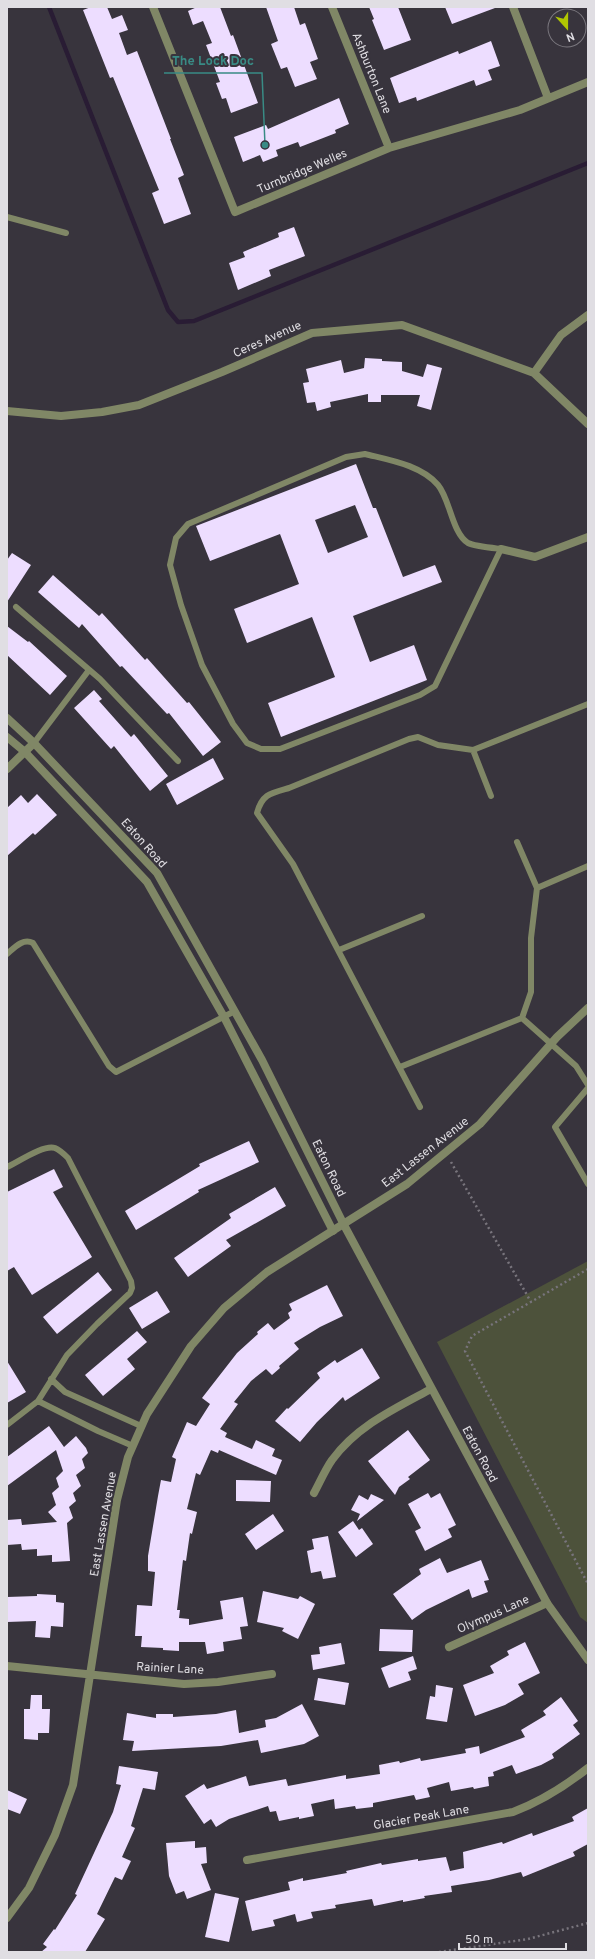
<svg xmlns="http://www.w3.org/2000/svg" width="595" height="1959" viewBox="0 0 595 1959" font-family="Overpass,sans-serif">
<rect width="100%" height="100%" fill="#38343d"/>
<path fill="#4d523b" d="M588,1261V1623L580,1617L437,1342Z"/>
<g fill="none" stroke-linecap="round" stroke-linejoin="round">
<path stroke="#291c34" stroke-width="4.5" d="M49,7L168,310L178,322L194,321L588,163"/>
</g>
<path fill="#edddff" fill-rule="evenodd" d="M91,7H107L112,19L122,15L128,30L119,33L127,55L137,51L171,139H170L184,175L178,178L191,214L164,224L152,193L159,190L113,77L110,78L83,10Z
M197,7H220L231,36L233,35L258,103L231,113L226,98L222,99L216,83L220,82L206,45L212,43L203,21L193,25L188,11Z
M266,7H294L300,25L305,23L318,59L310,62L317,79L295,87L287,67L281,69L271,44L278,41Z
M369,7H398L411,40L384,50L372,20L374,19Z
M445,7H495V8L452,24Z
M491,41L500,66L488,70L492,80L476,86L474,80L417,101L416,97L399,103L390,78L458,51L459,54Z
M339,98L349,124L335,130L336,133L300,147L298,142L276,150L278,156L263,162L260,155L243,162L234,137L266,125L268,129Z
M294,227L305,256L269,270L271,276L238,290L229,263L245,257L243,252L279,237L278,233Z
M365,358L382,359V361L402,362V371L423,377L427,364L442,368L431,410L417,406L420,395H381V402H368V394L330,402L331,407L317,411L315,402L307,403L303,383L309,382L306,369L341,360L344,373L364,368Z
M356,464L373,508H376L403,577L435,565L442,582L353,616L370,662L414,645L427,680L281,737L268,703L335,677L312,617L247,643L234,609L299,584L280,534L210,561L196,526ZM355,505L368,537L328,553L315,520Z
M12,553L31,565L7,602V560Z
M53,575L99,616L102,613L145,660L147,658L187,703L189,702L221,742L203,756L169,713L167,714L122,666L120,667L82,624L79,628L38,592Z
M7,626L28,642L29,641L67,676L50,695L7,655Z
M94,690L102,699L99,701L131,737L134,734L168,776L150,791L114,746L111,749L74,708Z
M213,758L224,779L177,805L166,784Z
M37,794L57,815L35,835L33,833L7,856V808L21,795L28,803Z
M249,1141L259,1162L198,1190L199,1192L136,1230L125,1211L200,1166L199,1164Z
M54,1169L63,1187L53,1192L92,1257L32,1295L14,1267L7,1271V1192Z
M275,1187L286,1206L226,1240L231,1246L188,1277L174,1258L231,1218L229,1214Z
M98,1272L112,1290L57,1334L43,1317Z
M327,1285L343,1316L320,1327L294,1343L299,1349L279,1366L280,1368L272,1375L266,1369L251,1381L234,1402L238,1404L220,1429L227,1433L225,1437L252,1449L256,1440L275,1449L272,1456L282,1460L276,1475L219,1450L218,1453L211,1450L200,1475L196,1473L187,1509L197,1512L192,1534L190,1533L186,1561L183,1560L177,1610H180L179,1618L189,1619V1625L223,1619L220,1601L243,1597L248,1626L240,1627L242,1639L223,1642L224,1651L207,1654L205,1642H179V1651L163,1650V1648L141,1647L142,1636H135L137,1605L152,1606L155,1572L148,1571V1556L158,1496L161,1480L171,1482L176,1459L172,1457L187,1422L196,1426L210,1404L202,1398L237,1353L258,1334L257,1332L268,1323L274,1330L290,1318L288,1313L292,1310L289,1304Z
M157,1291L170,1312L142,1329L129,1308Z
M137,1331L147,1342L127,1359L135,1369L103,1396L85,1375Z
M362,1348L380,1378L345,1401L343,1397L317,1422L300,1442L275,1421L287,1408L288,1409L320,1378L317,1373L335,1360L337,1363Z
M7,1361L26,1392L7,1403Z
M49,1426L64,1447L76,1436L86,1448L88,1453L82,1459L85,1468L76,1475L81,1486L73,1493L76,1501L69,1507L73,1518L67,1523L70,1561L52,1562V1555L37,1556V1549L22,1550L21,1544L7,1545V1520L21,1519L22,1525L57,1522L48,1512L56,1505L52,1493L59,1487L56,1478L63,1471L56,1450L7,1486V1457Z
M408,1430L430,1460L408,1477L410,1479L399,1487L395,1495L368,1461Z
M236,1480L271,1481L270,1502L236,1501Z
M428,1493L431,1498L440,1493L456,1525L448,1529L452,1537L425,1551L415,1531L421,1528L408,1504Z
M371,1494L384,1500L357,1521L360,1514L351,1510L359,1495L368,1500Z
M273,1514L284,1531L256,1550L245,1534Z
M353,1521L359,1530L362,1528L373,1544L356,1557L338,1532Z
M328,1536L336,1577L323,1579L321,1571L311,1573L307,1551L314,1549L312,1539Z
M440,1558L447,1573L481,1560L489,1580L484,1581L488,1592L472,1598L469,1589L426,1610L412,1620L393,1594L421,1574L419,1569Z
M263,1591L298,1599L300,1596L315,1604L298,1639L282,1631L284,1628L257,1622Z
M37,1594L56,1595V1602L64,1603L63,1627L51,1626L50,1638L35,1637L36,1621L7,1622V1597L37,1596Z
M380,1629L413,1630L412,1652L379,1651Z
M525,1642L540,1673L518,1684L524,1694L505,1705L475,1716L463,1685L494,1673L490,1666L509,1655L507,1651Z
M341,1643L345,1664L313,1670L311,1655L320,1654L319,1647Z
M413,1656L417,1669L408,1672L411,1680L389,1688L381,1668Z
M318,1678L349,1683L345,1705L314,1700Z
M436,1685L453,1688L447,1722L426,1719L430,1696L435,1697Z
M31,1695H42V1709H50L49,1733H38V1740L24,1739V1709H30Z
M561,1697L578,1721L573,1725L580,1734L552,1754L554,1758L541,1765L516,1774L512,1765L493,1772L494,1776L488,1777L489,1786L474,1789L473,1787L451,1791L449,1782L427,1788L430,1797L416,1800L414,1795L373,1803V1807L356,1809L355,1806L335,1809L334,1799L311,1804L314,1816L299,1819V1817L279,1821L276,1811L270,1812L268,1806L229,1819L216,1827L211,1819L204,1824L185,1796L204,1784L207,1789L246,1776L249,1786L286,1779L288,1786L346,1775V1779L380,1774L379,1765L399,1761L400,1763L420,1758L421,1761L466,1753L465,1749L479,1746L480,1754L525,1737L521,1730L546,1715L543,1711Z
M302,1704L319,1736L304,1744L261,1753L258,1740L221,1746L132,1751L134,1741L123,1740L127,1713L156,1718V1714H173V1717L216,1714L236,1710L239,1733L266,1727L265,1720L276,1718Z
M119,1766L158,1772L155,1790L143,1788L131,1826L135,1828L122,1857L131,1861L122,1880L115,1877L97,1914L105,1919L85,1952H41L47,1947L43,1944L54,1929L55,1930L77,1895L75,1894L113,1812L121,1785L116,1784Z
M7,1790L27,1799L20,1814L7,1809Z
M588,1808V1844L573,1852L575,1856L523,1877L521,1872L489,1880L451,1886L452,1892L424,1896L425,1898L403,1902V1900L374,1906L372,1899L335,1905L336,1908L311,1912L313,1918L297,1922L295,1914L273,1920L275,1926L252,1931L245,1901L290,1890L288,1882L303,1878V1881L347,1873L346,1871L381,1863L382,1865L418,1859V1861L446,1857L450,1871L464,1868L463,1852L502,1842L503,1844L532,1833L533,1836L574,1821L572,1817Z
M195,1841V1848L206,1847L207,1863L201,1864L211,1890L187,1899L184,1891L176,1894L169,1876L166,1843Z
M215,1893L239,1898L229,1942L205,1937Z"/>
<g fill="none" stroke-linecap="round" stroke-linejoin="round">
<path stroke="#78747c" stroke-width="2.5" stroke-dasharray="2 3" stroke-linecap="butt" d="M451,1162L531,1302
M588,1269L472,1336L465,1351L588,1584
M439,1952L528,1939L588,1923"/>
<path stroke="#808766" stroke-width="6" d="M7,217L66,233
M365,454C389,460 421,465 438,485C450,499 452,533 468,543C474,546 493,548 501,549L435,686L420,695L280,749H261L247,743L233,724L202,665L181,605L170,565L176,538L188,524L346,457Z
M16,607L100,679L178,761
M34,743L89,670
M473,750L491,796
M517,842L537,888L531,938V992L522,1018
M537,888L588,866
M339,950L422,916
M7,954C15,947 23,938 33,943L109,1066L116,1072L235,1011
M400,1067L522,1018L576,1066L588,1085
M588,1088L555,1127L588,1184
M420,1107L293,864L257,813C262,794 271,793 289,788L409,739L418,737L438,745L473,750L588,704
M7,1167C18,1162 44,1144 55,1148C60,1150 64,1154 68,1158L131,1281L132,1288L130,1293L97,1324L67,1355L38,1401L7,1425
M51,1379L65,1392L141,1426
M38,1401L98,1431L133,1446"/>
<path stroke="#808766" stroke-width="8" d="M153,7L235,212L389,148L520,110L588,82
M332,7L389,148
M513,7L548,98
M534,373L561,335L588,315
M7,411L61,416L102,412L139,405L222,372L312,333L402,325L534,373L588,424
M501,549L535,557L588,537
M7,769L34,743
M314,1493C320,1482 325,1470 332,1460C357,1426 394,1409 431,1389
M449,1647L547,1603
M7,1666L184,1684L218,1682L272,1674
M247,1860L513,1812C542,1801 564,1787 588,1768
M7,1918L29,1888L55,1835L73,1785L117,1500L128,1457L147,1414L191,1346L224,1308L267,1272L407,1184L480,1124L557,1037L588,1008"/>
<path stroke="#808766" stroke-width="8" d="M7,718L34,743L157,873L262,1060L344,1225L547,1603L588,1660
M7,737L25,752L147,882L224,1017L333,1231"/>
</g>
<g text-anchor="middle" stroke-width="4" stroke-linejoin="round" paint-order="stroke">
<g font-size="12" fill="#e0dee3" stroke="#38343d">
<text transform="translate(372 73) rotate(68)" y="4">Ashburton Lane</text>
<text transform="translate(302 171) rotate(-23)" y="4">Turnbridge Welles</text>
<text transform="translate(267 339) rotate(-24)" y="4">Ceres Avenue</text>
<text transform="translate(144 843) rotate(48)" y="4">Eaton Road</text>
<text transform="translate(425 1152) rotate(-38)" y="4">East Lassen Avenue</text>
<text transform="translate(329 1168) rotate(64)" y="4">Eaton Road</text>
<text transform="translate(480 1454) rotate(62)" y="4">Eaton Road</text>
<text transform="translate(103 1524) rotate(-80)" y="4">East Lassen Avenue</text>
<text transform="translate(493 1614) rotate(-24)" y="4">Olympus Lane</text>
<text transform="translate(170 1668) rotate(3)" y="4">Rainier Lane</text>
<text transform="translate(421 1817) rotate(-10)" y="4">Glacier Peak Lane</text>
</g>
</g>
<path fill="none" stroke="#398b85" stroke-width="1.5" d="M265 145L262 73H164"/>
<circle fill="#398b85" stroke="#38343d" stroke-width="1.5" cx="265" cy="145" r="4"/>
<g font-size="13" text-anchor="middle" font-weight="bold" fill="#398b85" stroke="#38343d" stroke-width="4" stroke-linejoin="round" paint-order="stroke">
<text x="213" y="65">The Lock Doc</text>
</g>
<rect width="595" height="1959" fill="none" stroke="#e0dee3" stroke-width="16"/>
<g transform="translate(567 28) rotate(159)"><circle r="19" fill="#38343d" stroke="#7b787f"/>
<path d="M0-3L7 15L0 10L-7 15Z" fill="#b0c502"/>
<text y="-6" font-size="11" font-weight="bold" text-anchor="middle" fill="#e0dee3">N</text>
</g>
<path d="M459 1943v6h107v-6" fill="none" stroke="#e0dee3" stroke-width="2"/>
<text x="465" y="1943" font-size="12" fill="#e0dee3" stroke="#38343d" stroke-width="3" paint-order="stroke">50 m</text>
</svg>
